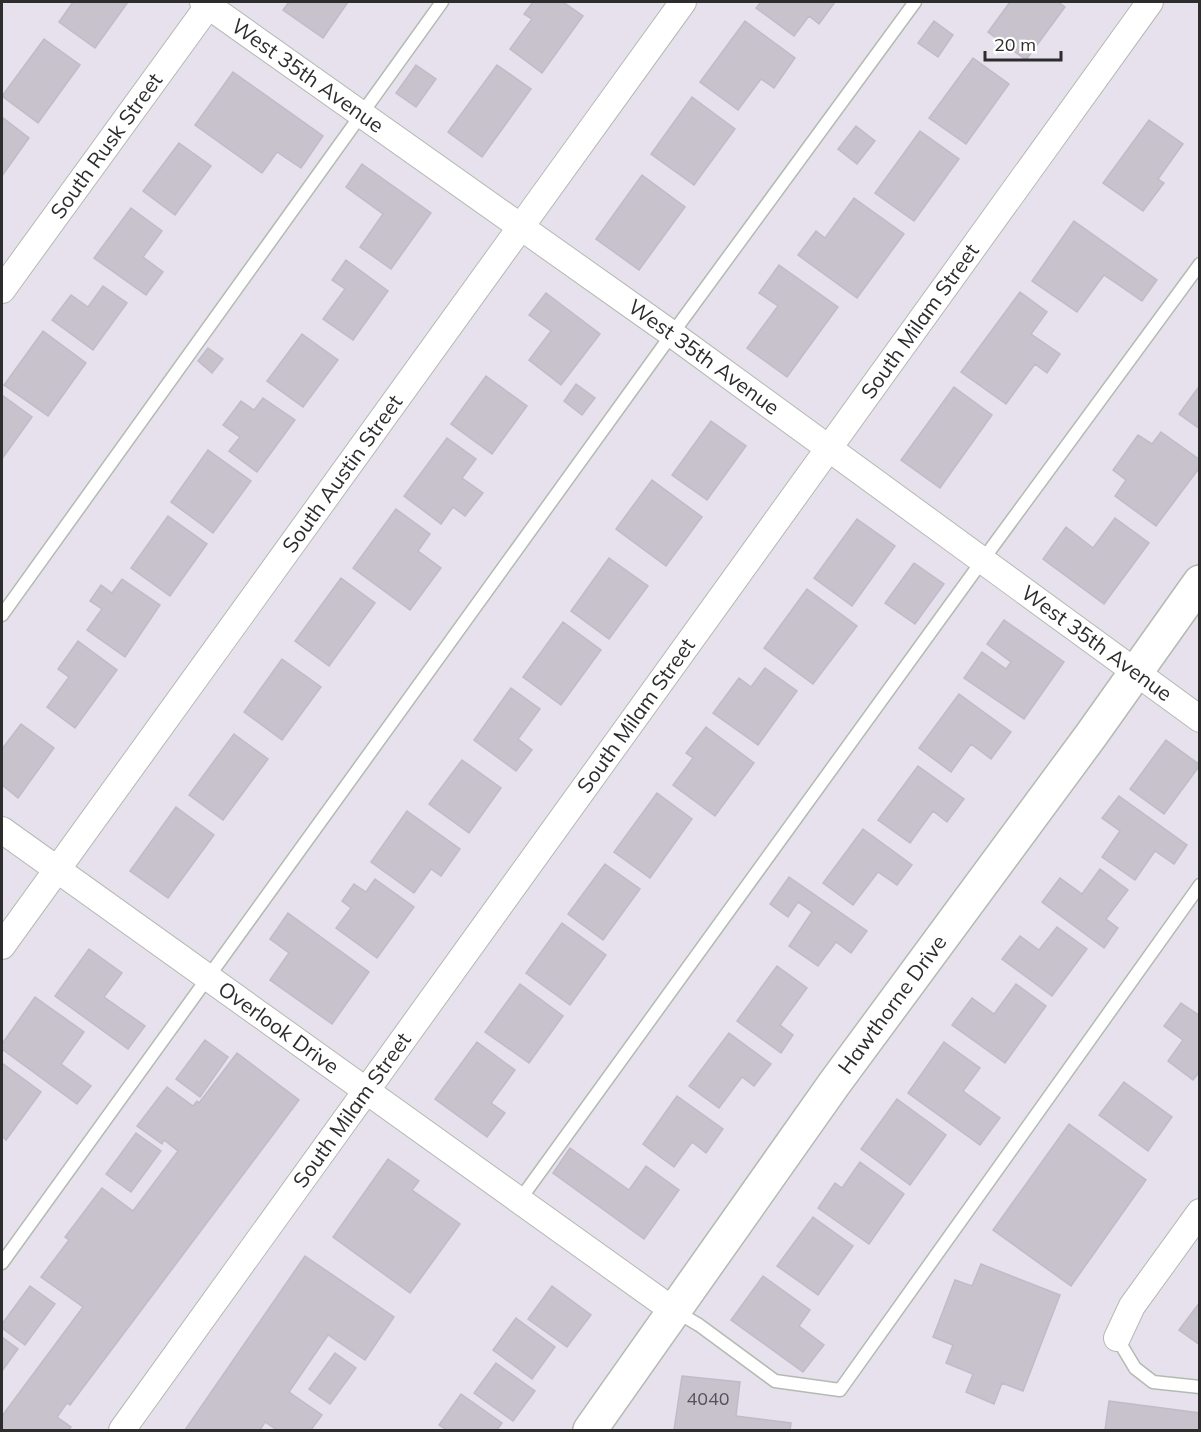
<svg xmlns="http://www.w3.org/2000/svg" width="1201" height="1432" viewBox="0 0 1201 1432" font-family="Mulish,sans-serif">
<rect width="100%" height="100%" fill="#e7e1ed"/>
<path fill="#c8c2cd" stroke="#c2bac8" stroke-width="1.5" d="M73,2H128L95,48L59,22Z
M289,2H348L323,38L283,10Z
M533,2H563L583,16L542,73L510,49L532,19L524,14Z
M761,2H835L819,24L809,16L794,36L756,8Z
M1010,2H1058L1065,7L1026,60L988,32Z
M745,21L795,58L774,88L761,79L738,110L700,82Z
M934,21L953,35L938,57L918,43Z
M44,39L80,65L38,123L2,96Z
M973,58L1009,84L966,144L929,118Z
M416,65L436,79L416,107L396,93Z
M497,65L531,89L482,157L448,132Z
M233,72L323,136L301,168L277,152L262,173L195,125Z
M692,97L735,129L694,185L651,154Z
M2,117L29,138L2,176Z
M1149,120L1183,144L1158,179L1164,183L1143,211L1103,183Z
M856,126L875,141L857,164L838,149Z
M920,131L959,159L914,221L875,193Z
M179,143L211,166L175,215L143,191Z
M362,164L431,213L391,269L360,247L383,214L346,187Z
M642,175L685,207L639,270L596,239Z
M854,198L904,234L857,298L798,255L816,231L825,238Z
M131,208L162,231L143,257L163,272L146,295L94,258Z
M1074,221L1157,280L1142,301L1104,275L1077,312L1032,281Z
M346,260L388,291L353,340L323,319L345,289L332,280Z
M779,265L838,307L787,377L747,348L778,306L759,293Z
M103,286L127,303L93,350L52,320L71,295L88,307Z
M1020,292L1047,312L1031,334L1060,354L1047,373L1035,364L1006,404L961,372Z
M546,293L600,334L561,385L529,360L551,331L529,315Z
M43,331L86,363L48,416L4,385Z
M302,334L338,360L303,407L267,381Z
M208,348L223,359L212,373L198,361Z
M486,376L527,406L492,454L451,424Z
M576,384L595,398L582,415L564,401Z
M1200,385V429L1179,414Z
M954,387L992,415L940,488L901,460Z
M2,395L32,417L2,459Z
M263,398L295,420L257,472L229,451L240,437L223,425L241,401L254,410Z
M711,421L746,446L707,500L672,475Z
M1161,432L1200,460V467L1156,526L1115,496L1126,480L1113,470L1138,435L1152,444Z
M447,438L476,459L462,478L483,493L465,516L453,507L441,524L404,496Z
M208,450L251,481L213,533L171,502Z
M652,480L702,517L666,566L616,529Z
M396,509L430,534L418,551L441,568L410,610L353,568Z
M168,516L207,544L170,596L131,568Z
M1115,518L1149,543L1104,604L1043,559L1066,527L1093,548Z
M857,519L895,546L852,606L814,578Z
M609,558L648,586L609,639L571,611Z
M914,563L944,584L915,624L885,603Z
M341,578L375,603L329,666L295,641Z
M122,579L160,605L125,657L87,630L102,609L90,601L101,585L112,593Z
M807,589L857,626L813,684L764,648Z
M1004,620L1064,662L1024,719L964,678L982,652L1006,669L1011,662L987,644Z
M563,622L601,650L561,705L523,677Z
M78,641L117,670L75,728L47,707L69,677L58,669Z
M282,659L321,687L282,740L244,712Z
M765,668L797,691L758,745L713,713L739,678L751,687Z
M511,688L540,709L518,739L532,750L516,771L474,740Z
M959,694L1011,732L991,759L971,744L951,772L919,748Z
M21,724L54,748L18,798L2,785V749Z
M706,727L754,763L715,816L673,785L693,758L686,753Z
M234,734L268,759L223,820L189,795Z
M1166,740L1200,765L1164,814L1130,789Z
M462,760L501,788L469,833L429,804Z
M918,766L964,799L947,822L933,811L910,843L878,820Z
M657,793L692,819L650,878L614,852Z
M1119,796L1187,845L1174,864L1155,851L1135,880L1102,857L1120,831L1102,818Z
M176,807L214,835L168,898L130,871Z
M407,811L460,849L441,876L431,869L414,893L371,862Z
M863,829L912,865L897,885L878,872L853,905L823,883Z
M605,864L640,889L603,940L568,914Z
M1100,869L1128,890L1106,919L1118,928L1104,948L1042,902L1060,878L1082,894Z
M789,877L867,931L851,953L836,942L818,966L789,946L812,912L798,902L788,917L770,904Z
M375,879L414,907L377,958L336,928L351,908L342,901L354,884L366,892Z
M288,913L369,972L332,1024L270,980L289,953L270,939Z
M562,923L606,955L570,1005L526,973Z
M1057,927L1087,949L1052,996L1002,959L1020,936L1039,950Z
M89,949L122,973L104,997L145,1026L128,1049L55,996Z
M777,966L807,988L780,1025L793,1035L781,1053L737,1021Z
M520,984L563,1016L529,1063L485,1032Z
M1016,984L1046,1006L1005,1063L952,1025L972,998L994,1014Z
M35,997L84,1032L61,1064L91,1086L77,1104L2,1049V1044Z
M1181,1003L1200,1016V1071L1193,1080L1168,1061L1183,1040L1164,1026Z
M729,1033L771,1064L754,1086L742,1077L719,1108L689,1086Z
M205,1040L228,1057L200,1097L176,1079Z
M477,1042L515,1070L491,1103L505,1113L487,1137L435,1099Z
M944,1042L980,1068L963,1091L1000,1118L980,1145L908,1093Z
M237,1053L299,1100L70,1405L67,1403L57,1417L71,1427L69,1430H2V1416L83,1307L41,1277L69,1240L65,1237L102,1188L133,1211L178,1151L164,1140L162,1144L137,1126L167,1087L193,1106L197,1101L199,1103Z
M2,1063L41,1092L6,1140L2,1136Z
M1124,1082L1172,1117L1148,1151L1099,1115Z
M677,1096L723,1129L706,1153L692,1142L674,1167L643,1144Z
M897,1099L946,1135L910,1185L861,1149Z
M1069,1124L1146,1180L1071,1286L993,1230Z
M136,1133L161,1151L131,1192L106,1174Z
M570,1148L629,1190L646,1166L679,1190L644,1239L553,1173Z
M388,1159L419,1181L412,1190L460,1224L410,1293L333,1237Z
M860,1162L904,1194L869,1244L818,1208L835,1183L842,1188Z
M813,1217L853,1246L818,1295L777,1266Z
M305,1256L394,1317L365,1360L328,1335L289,1392L322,1415L311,1430H277L265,1422L260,1430H185Z
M981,1264L1060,1295L1023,1391L1002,1383L994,1404L966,1392L973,1374L946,1363L953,1345L933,1337L955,1280L972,1286Z
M763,1276L810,1310L799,1326L824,1345L803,1372L731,1320Z
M30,1286L55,1304L25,1345L2,1328V1324Z
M552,1286L591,1315L567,1347L528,1319Z
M1200,1302V1345L1179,1330Z
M516,1318L555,1347L532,1379L493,1350Z
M2,1337L18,1349L2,1371Z
M335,1353L356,1368L330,1404L309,1389Z
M496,1363L535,1391L513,1421L474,1393Z
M682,1376L740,1382L736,1416L791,1423L790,1430H674Z
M461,1394L502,1423L497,1430H447L439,1425Z
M1109,1401L1200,1413V1430H1105Z"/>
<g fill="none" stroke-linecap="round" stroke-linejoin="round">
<g stroke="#b3bbb1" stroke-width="15">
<path id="lane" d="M2,615L442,2
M519,1201L982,561L1200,264
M2,1263L672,334L915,2
M675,1311L699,1325L775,1381L840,1390L1200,885
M1117,1338L1135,1368L1153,1382L1200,1387"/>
</g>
<g stroke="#b3bbb1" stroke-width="28">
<g id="street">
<path id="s1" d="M203,2L672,334L1200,719"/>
<path id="s2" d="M2,290L211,2"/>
<path id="s3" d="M2,830L674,1311"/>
<path id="s4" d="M2,946L683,2"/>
<path d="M1117,1338L1132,1306L1200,1212"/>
<path id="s5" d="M122,1430L1150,2"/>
</g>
</g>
<g stroke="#b3bbb1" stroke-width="36">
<g id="secondary">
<path id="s6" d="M590,1430L834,1084L1092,734L1200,582"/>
</g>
</g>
<use href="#lane" stroke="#fff" stroke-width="12"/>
<use href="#street" stroke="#fff" stroke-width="26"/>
<use href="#secondary" stroke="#fff" stroke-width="33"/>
</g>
<g text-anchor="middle" stroke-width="4.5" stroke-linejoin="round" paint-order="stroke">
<g font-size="18" fill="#545255">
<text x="708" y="1405">4040</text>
</g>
<g font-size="21" fill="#2d2d2d" stroke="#fff">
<text dy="7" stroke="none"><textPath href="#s1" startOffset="128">West 35th Avenue</textPath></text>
<text dy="7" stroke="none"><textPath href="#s2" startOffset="178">South Rusk Street</textPath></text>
<text dy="7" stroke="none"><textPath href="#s5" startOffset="1366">South Milam Street</textPath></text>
<text dy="7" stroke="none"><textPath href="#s1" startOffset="614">West 35th Avenue</textPath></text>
<text dy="7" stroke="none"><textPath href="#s4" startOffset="582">South Austin Street</textPath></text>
<text dy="7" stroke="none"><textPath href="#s1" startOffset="1100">West 35th Avenue</textPath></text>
<text dy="7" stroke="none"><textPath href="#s5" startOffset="880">South Milam Street</textPath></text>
<text dy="7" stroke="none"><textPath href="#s6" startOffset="522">Hawthorne Drive</textPath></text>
<text dy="7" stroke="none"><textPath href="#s3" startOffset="340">Overlook Drive</textPath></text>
<text dy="7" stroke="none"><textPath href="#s5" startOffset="394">South Milam Street</textPath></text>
</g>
</g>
<rect width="1201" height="1432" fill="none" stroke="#2d2d2d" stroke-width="6"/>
<path d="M985 51v9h76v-9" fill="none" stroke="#2d2d2d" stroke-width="3"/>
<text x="994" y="51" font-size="18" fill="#2d2d2d" stroke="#ffffff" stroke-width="4.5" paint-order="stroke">20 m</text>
</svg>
